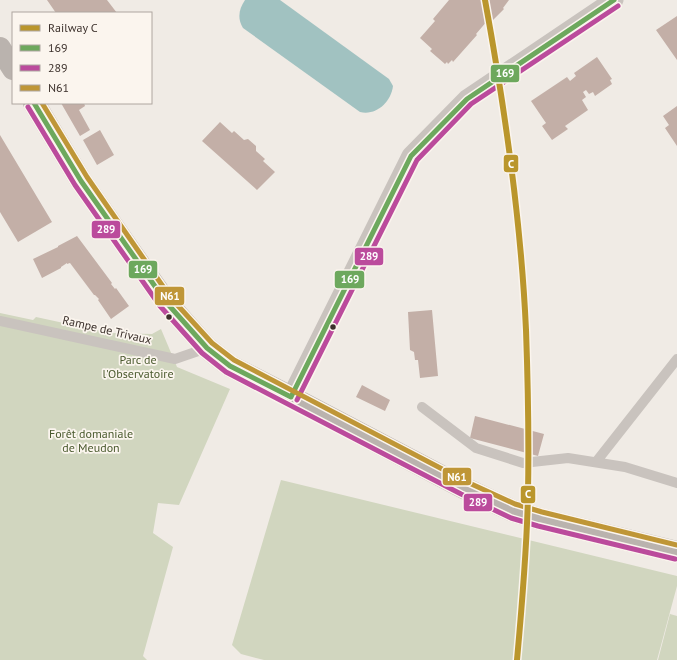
<svg xmlns="http://www.w3.org/2000/svg" width="677" height="660" viewBox="0 0 677 660" font-family="'PT Sans',sans-serif">
<rect width="100%" height="100%" fill="#f0ebe5"/>
<path fill="#d1d6bf" d="M0,313L33,320L36,317L110,333L152,334L161,329L177,367L230,389L179,505L158,503L153,533L173,547L143,656L147,660H0Z
M281,480L677,576V586L657,660H264L241,654L232,645Z
M670,614L677,616V660H658Z"/>
<path fill="#a1c2c1" d="M245,0H280L389,79L393,86C391,102 376,116 360,112L243,28C237,18 239,9 245,0Z"/>
<path fill="#c3afa7" d="M47,0H107L117,13H56Z
M449,0H509L503,8L504,9L491,22L488,20L476,34L477,35L453,62L452,60L448,64L447,62L445,64L430,51L432,49L420,38L435,21L433,19Z
M677,16V60L656,30Z
M597,57L612,79L610,80L612,84L595,96L593,92L589,94L586,90L583,92L586,97L582,100L588,110L565,126L568,129L552,140L542,126L546,123L531,101L567,77L570,81L576,76L574,73Z
M61,103H84L85,106L79,110L90,130L80,136Z
M677,106V146L665,128L669,125L663,116Z
M220,122L232,133L234,131L244,140L248,139L256,146V151L265,159L263,161L275,172L257,190L202,141Z
M100,130L114,155L97,165L83,140Z
M0,135L52,222L18,242L0,212Z
M77,236L112,283L111,284L115,289L116,288L129,306L111,319L98,300L99,299L95,295H94L70,263L67,264V263L61,267V268L42,278L33,259L58,247V246Z
M432,310L438,376L420,378L418,360H415L414,352L410,350L408,312Z
M362,385L390,400L385,411L356,397Z
M475,416L544,434L538,456L470,438Z"/>
<g fill="none" stroke-linecap="round" stroke-linejoin="round">
<path stroke="#c9c3be" stroke-width="10" d="M0,321L175,359L207,348
M422,407L476,448L523,463L568,458L625,467L677,483
M596,462L677,359"/>
<path stroke="#c9c3be" stroke-width="19" d="M291,397L411,156L467,99L614,0"/>
<path stroke="#bab3ae" stroke-width="22" d="M0,48L13,69
M34,103L81,181L166,302L207,348L230,366L291,397L464,488L513,511L540,519L677,552"/>
<g stroke="#fbf5ee" stroke-width="8">
<path id="bus-1" d="M34,103L81,181L166,302L207,348L230,366L291,397
M291,397L411,156L467,99L614,0"/>
</g>
<g stroke="#fbf5ee" stroke-width="8">
<path id="bus-2" d="M28,107L75,185L160,306L202,353L226,372L461,494L511,518L538,526L675,559
M297,400L417,160L471,104L618,6"/>
</g>
<g stroke="#fbf5ee" stroke-width="8">
<path id="bus-3" d="M42,103L87,177L171,298L212,343L234,360L467,482L515,504L542,512L677,545"/>
</g>
<use href="#bus-1" stroke="#6da85d" stroke-width="5"/>
<use href="#bus-2" stroke="#bb4b9c" stroke-width="5"/>
<use href="#bus-3" stroke="#bf9637" stroke-width="5"/>
<g stroke="#fbf5ee" stroke-width="9">
<path id="rail-1" d="M485,0C505,109 521,219 526,330C528,385 529,439 528,494C527,549 522,605 517,660"/>
</g>
<use href="#rail-1" stroke="#ba962c" stroke-width="6"/>
</g>
<g fill="#3b302b" stroke="#fbf5ee" stroke-width="1.5">
<circle cx="169" cy="317" r="3.5"/>
<circle cx="333" cy="327" r="3.5"/>
</g>
<g text-anchor="middle" stroke-width="3.5" stroke-linejoin="round" paint-order="stroke">
<g font-size="12" fill="#3b302b" stroke="#fbf5ee">
<text transform="translate(107 330) rotate(13)" y="4">Rampe de Trivaux</text>
</g>
<g font-size="12" fill="#4a5a2e" stroke="#fbf5ee">
<text x="138" y="364">Parc de<tspan x="138" dy="14">l'Observatoire</tspan></text>
<text x="91" y="438">Forêt domaniale<tspan x="91" dy="14">de Meudon</tspan></text>
</g>
</g>
<g stroke="#fbf5ee" stroke-width="1.5">
<rect x="490" y="64" width="30" height="19" rx="4" fill="#6da85d"/>
<rect x="503" y="154" width="16" height="19" rx="4" fill="#ba962c"/>
<rect x="91" y="220" width="30" height="19" rx="4" fill="#bb4b9c"/>
<rect x="354" y="247" width="30" height="19" rx="4" fill="#bb4b9c"/>
<rect x="128" y="260" width="30" height="19" rx="4" fill="#6da85d"/>
<rect x="334" y="270" width="31" height="19" rx="4" fill="#6da85d"/>
<rect x="154" y="286" width="31" height="20" rx="4" fill="#bf9637"/>
<rect x="442" y="467" width="30" height="19" rx="4" fill="#bf9637"/>
<rect x="520" y="485" width="16" height="19" rx="4" fill="#ba962c"/>
<rect x="463" y="493" width="30" height="19" rx="4" fill="#bb4b9c"/>
</g>
<g font-size="11" text-anchor="middle" font-weight="bold" fill="#fff">
<text x="505" y="77">169</text>
<text x="511" y="168">C</text>
<text x="106" y="233">289</text>
<text x="369" y="260">289</text>
<text x="143" y="273">169</text>
<text x="350" y="283">169</text>
<text x="170" y="300">N61</text>
<text x="457" y="481">N61</text>
<text x="528" y="498">C</text>
<text x="478" y="506">289</text>
</g>
<rect x="12" y="12" width="140" height="92" fill="#fbf5ee" stroke="#aea6a0"/>
<rect x="20" y="25" width="20" height="6" fill="#ba962c" stroke="#aea6a0"/>
<text x="48" y="32" font-size="12" fill="#3b302b">Railway C</text>
<rect x="20" y="45" width="20" height="6" fill="#6da85d" stroke="#aea6a0"/>
<text x="48" y="52" font-size="12" fill="#3b302b">169</text>
<rect x="20" y="65" width="20" height="6" fill="#bb4b9c" stroke="#aea6a0"/>
<text x="48" y="72" font-size="12" fill="#3b302b">289</text>
<rect x="20" y="85" width="20" height="6" fill="#bf9637" stroke="#aea6a0"/>
<text x="48" y="92" font-size="12" fill="#3b302b">N61</text>
</svg>
